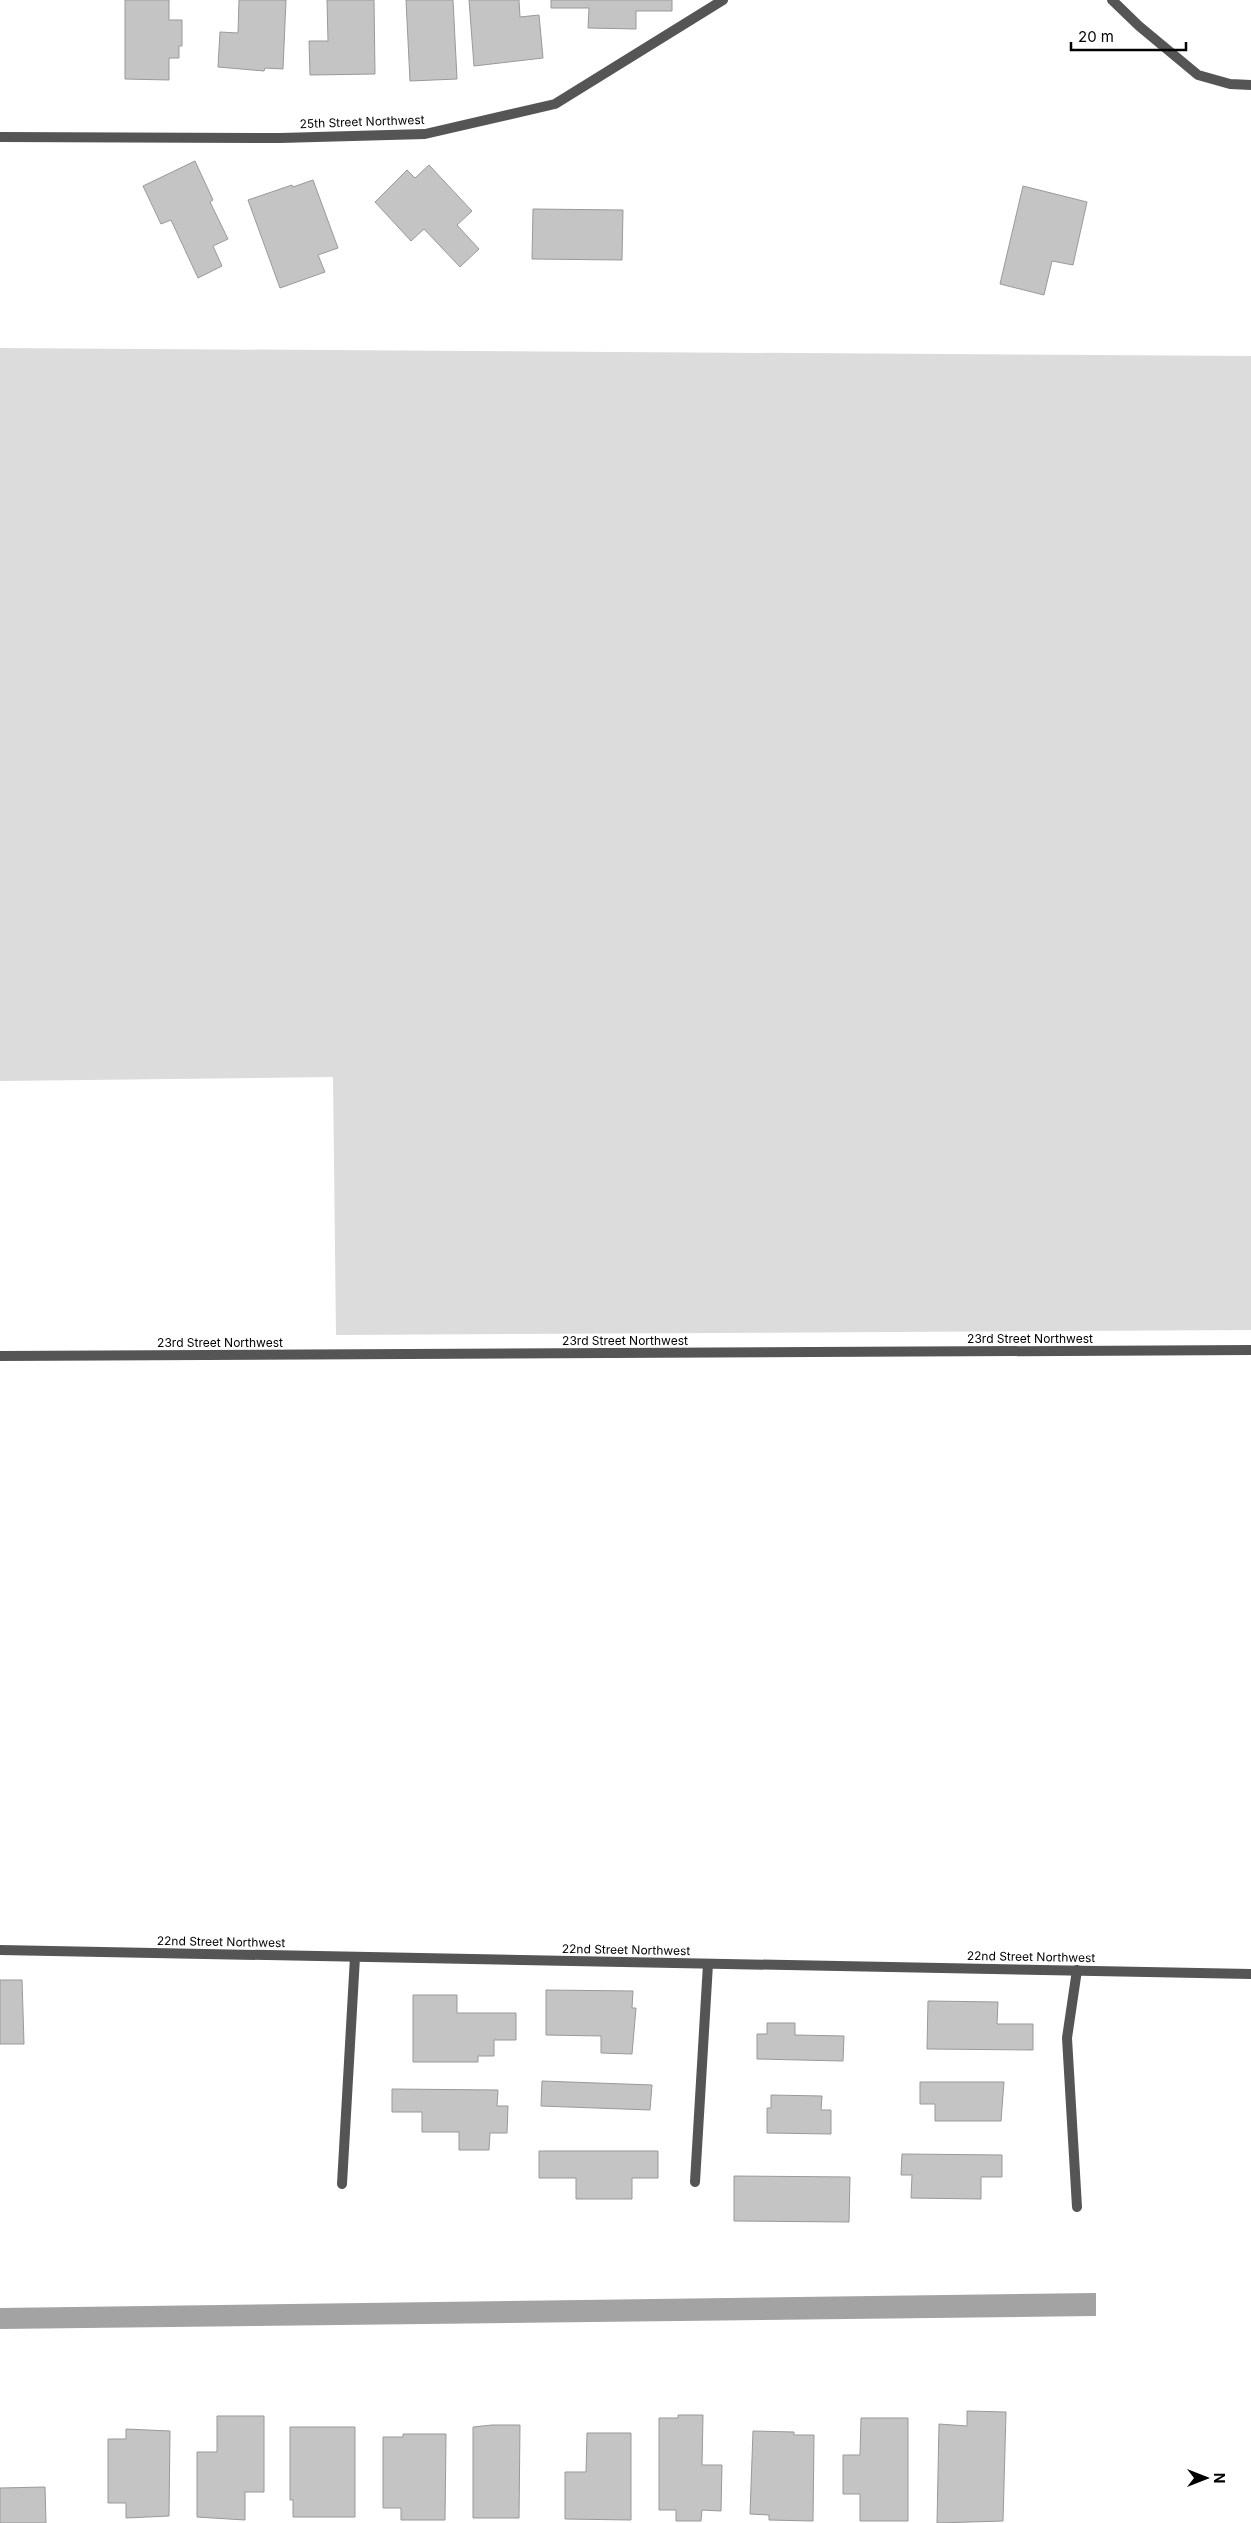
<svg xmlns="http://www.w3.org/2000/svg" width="1251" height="2523" viewBox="0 0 1251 2523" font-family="Inter,sans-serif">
<rect width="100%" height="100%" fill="#fff"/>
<path fill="#dcdcdc" d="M0,348L1251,356V1330L336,1335L333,1077L0,1081Z"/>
<path fill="#a3a3a3" d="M1096,2293V2316L0,2329V2308Z"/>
<path fill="#c4c4c4" stroke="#999" d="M125,0H169V20H182V46H179V58H169V80L125,79Z
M239,0H286L283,69L265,68L264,71L218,67L220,32L238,33Z
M327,0H374L375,74L310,75L309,41H328Z
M406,0H453L457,79L410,81Z
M469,0H519L520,17L539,15L543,58L474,66Z
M551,0H672V11H636V29L588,28L589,8H551Z
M195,161L213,200L210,202L228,239L213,246L222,266L198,278L171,220L161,224L143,186Z
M429,165L472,211L457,225L479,249L460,267L424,229L411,241L375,202L407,170L415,178Z
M313,180L338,248L318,255L325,272L280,288L248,200L292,185L293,187Z
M1023,186L1087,202L1073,265L1052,261L1044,295L1000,284Z
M533,209L623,210L622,260L532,259Z
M0,1980H22L24,2044H0Z
M546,1990L633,1991L632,2008H636L632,2054L601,2053V2036L546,2035Z
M413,1995H457V2013H516V2040H494V2056H478V2062H413Z
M928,2001L998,2002L997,2024H1033V2050L927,2049Z
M767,2023H795V2035L844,2036L843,2061L757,2059V2034H767Z
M542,2081L652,2085L650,2110L541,2106Z
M920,2082H1004L1001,2121H935V2104H920Z
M392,2089L498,2090L497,2106H508L507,2133H490L489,2150H459V2132H422V2112H392Z
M771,2095L822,2096L821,2110H831V2134L767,2133V2108H771Z
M539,2151H658V2178H632V2199H576V2178H539Z
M902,2154L1002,2155V2177H981V2199L911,2198L912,2175H901Z
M734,2176L850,2177L849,2222L734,2221Z
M967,2411L1006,2412L1003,2521L937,2523L939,2424L967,2426Z
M678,2415H703L702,2465H722L721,2511L702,2510L701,2521H676V2510H659V2418H678Z
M217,2416H264V2492H245V2520L197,2517V2452H217Z
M861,2418H908V2521H860V2494H843V2455H860Z
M492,2425H520L519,2518H473V2427Z
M290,2427H355V2517H293V2500H290Z
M126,2429L170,2431L169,2516L126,2518V2503H108V2439H126Z
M753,2431L794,2432V2435H814L813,2521L769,2520V2515L750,2514Z
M587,2433H631V2520L565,2519V2472H586Z
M403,2434H446L445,2520H401V2508H383V2437H403Z
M45,2487L46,2523H0V2488Z"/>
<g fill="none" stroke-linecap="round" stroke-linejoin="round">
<path stroke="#555" stroke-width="10" d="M1077,1970L1067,2038L1077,2207
M695,2182L708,1964
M342,2184L355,1957"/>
<path stroke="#555" stroke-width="10" d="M1112,0L1139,26L1198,75L1230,84L1251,85
M0,137L280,138L425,134L555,104L723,0
M0,1356L1251,1350
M0,1950L1251,1974"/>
</g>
<g text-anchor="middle" stroke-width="4.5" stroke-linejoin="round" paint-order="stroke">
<g font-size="12" fill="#000" stroke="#fff">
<text transform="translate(362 122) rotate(-2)" y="4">25th Street Northwest</text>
<text x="1030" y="1343">23rd Street Northwest</text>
<text x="625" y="1345">23rd Street Northwest</text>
<text x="220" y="1347">23rd Street Northwest</text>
<text transform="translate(221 1942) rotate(1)" y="4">22nd Street Northwest</text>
<text transform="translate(626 1950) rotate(1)" y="4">22nd Street Northwest</text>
<text transform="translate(1031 1957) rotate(1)" y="4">22nd Street Northwest</text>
</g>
</g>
<g transform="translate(1206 2478) rotate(90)" stroke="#ffffff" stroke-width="4" paint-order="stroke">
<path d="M0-4L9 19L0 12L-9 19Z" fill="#000000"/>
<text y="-8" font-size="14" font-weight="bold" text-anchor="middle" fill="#000000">N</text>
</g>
<path d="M1071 42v8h115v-8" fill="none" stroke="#000000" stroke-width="2.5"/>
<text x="1078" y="42" font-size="15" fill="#000000" stroke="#ffffff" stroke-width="4" paint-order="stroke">20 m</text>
</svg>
